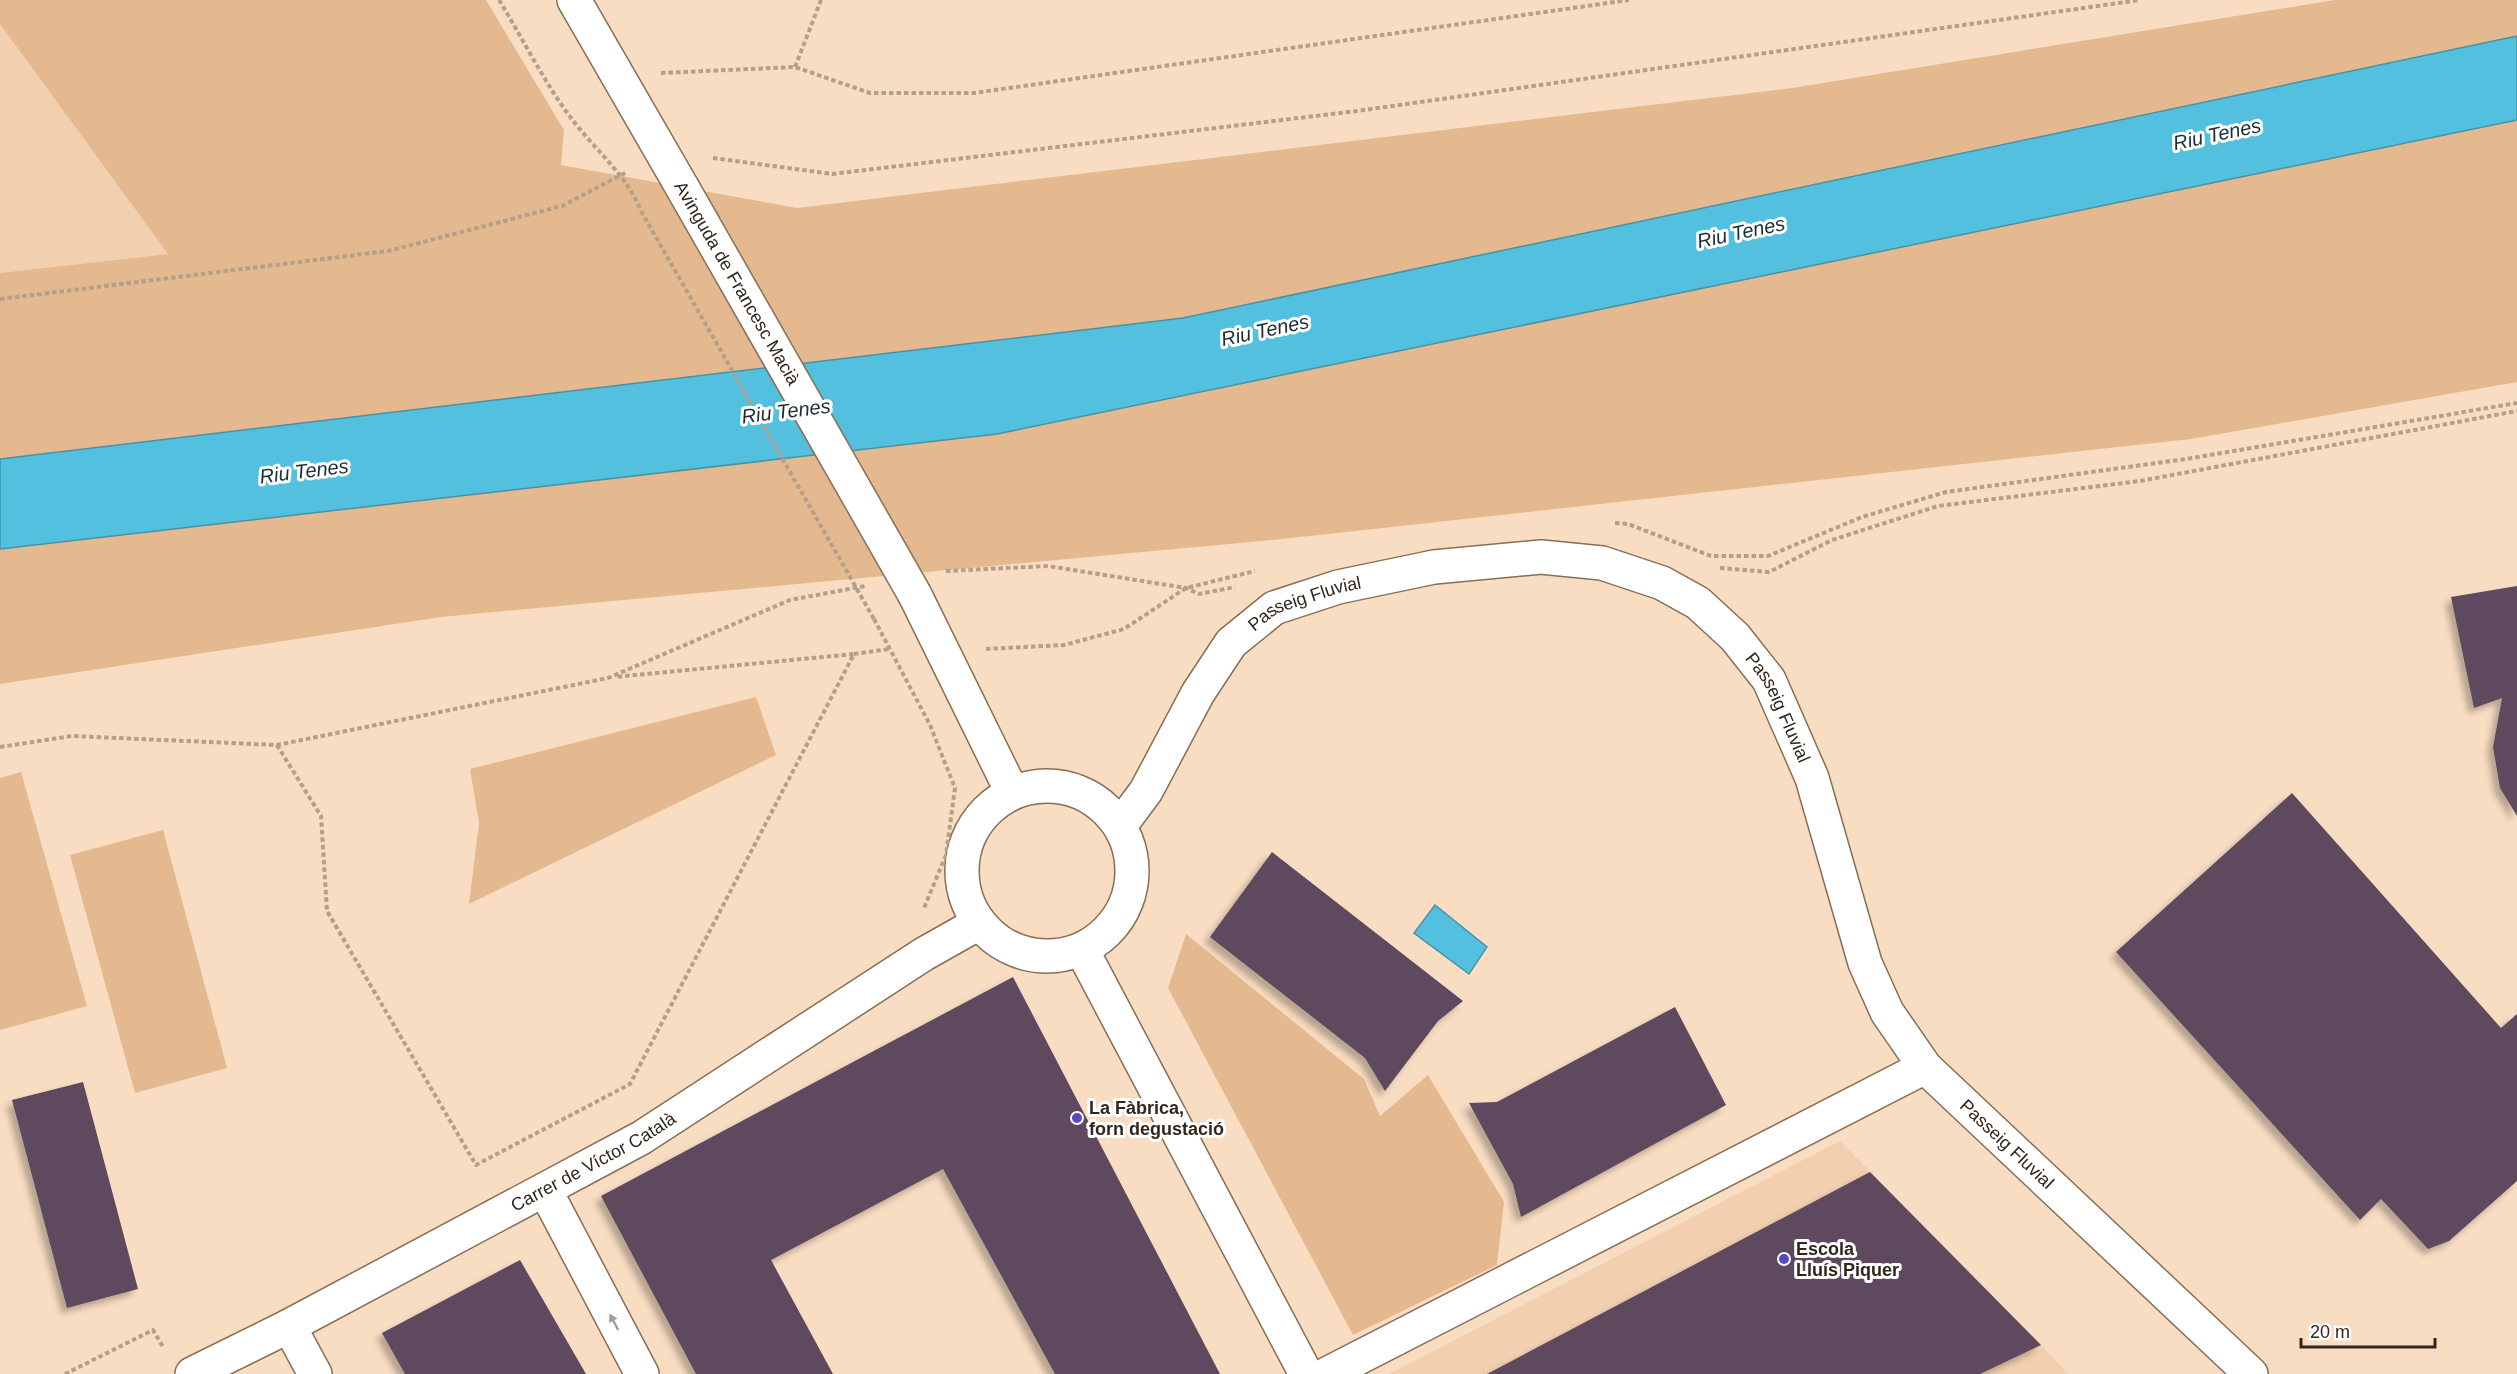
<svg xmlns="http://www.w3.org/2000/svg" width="2517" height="1374" viewBox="0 0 2517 1374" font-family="Helvetica,sans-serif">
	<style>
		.built { fill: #f1cfaf }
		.green { fill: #e4b98f }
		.water { fill: #52c0de; stroke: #4892a4; stroke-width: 1.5 }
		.building { fill: #5e485f; filter: url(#shadow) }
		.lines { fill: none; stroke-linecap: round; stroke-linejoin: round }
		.minor-casing { stroke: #876e56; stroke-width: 36 }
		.path { stroke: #b59f89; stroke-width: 4; stroke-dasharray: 4.5 3; stroke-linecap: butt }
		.minor { stroke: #fff; stroke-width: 33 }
		.minor-bridge-casing { stroke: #876e56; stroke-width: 36; stroke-linecap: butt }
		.path-bridge { stroke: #b59f89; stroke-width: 4; stroke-dasharray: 4.5 3; stroke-linecap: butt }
		.minor-bridge { stroke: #fff; stroke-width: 33 }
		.oneway { fill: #a29d99 }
		.poi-dot { fill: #5549c0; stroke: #fff; stroke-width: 2 }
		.labels { text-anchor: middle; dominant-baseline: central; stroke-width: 6; stroke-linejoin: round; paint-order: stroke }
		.street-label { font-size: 18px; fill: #31261c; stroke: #fff }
		.poi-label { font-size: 18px; font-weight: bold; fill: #31261c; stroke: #fff; text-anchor: start }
		.water-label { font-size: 20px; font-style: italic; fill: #1a2e33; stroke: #fff }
	</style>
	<defs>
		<filter id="shadow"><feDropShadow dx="-5.5" dy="5.5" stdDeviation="3" flood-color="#0004"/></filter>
	</defs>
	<rect width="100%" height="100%" fill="#f9ddc2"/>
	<g class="built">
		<polygon points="0,24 168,254 0,273"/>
		<polygon points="1840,1141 2069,1374 1389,1374"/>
	</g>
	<g class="green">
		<polygon points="0,0 486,0 564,130 561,165 797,208 1792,88 2335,0 2517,0 2517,36 1183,318 0,459 0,273 168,254 0,24"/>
		<polygon points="2517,120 2517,382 2191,439 1273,540 441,617 0,684 0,549 997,434"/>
		<polygon points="756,697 776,755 469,904 479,823 470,769"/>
		<polygon points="21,772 87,1006 0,1030 0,778"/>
		<polygon points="163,830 227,1068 135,1093 70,855"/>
		<polygon points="1186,934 1364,1079 1380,1116 1428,1075 1504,1202 1497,1265 1353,1335 1168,988"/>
	</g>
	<g class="water">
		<polygon points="2517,36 2517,120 997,434 0,549 0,459 1183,318"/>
		<polygon points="1435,905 1487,947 1469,974 1414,933"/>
	</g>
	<g class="building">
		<polygon points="2517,586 2517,816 2500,788 2493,747 2502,698 2474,708 2451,597"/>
		<polygon points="2292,793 2501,1028 2517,1014 2517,1181 2449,1241 2428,1249 2381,1199 2360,1220 2116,952"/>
		<polygon points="1272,852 1463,1001 1438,1021 1385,1091 1365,1058 1210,937"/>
		<polygon points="1013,977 1220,1374 1055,1374 943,1169 771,1260 833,1374 696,1374 601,1196"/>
		<polygon points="1675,1007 1726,1105 1521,1217 1513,1184 1469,1103 1497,1102"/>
		<polygon points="83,1082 138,1289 67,1308 12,1100"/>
		<polygon points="1870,1172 2041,1345 1980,1374 1487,1374"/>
		<polygon points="520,1260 586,1374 405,1374 382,1333"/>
	</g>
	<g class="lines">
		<g class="minor-casing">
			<g id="minor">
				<polyline points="574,0 682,187"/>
				<polyline points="915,595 1012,792"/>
				<circle cx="1047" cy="871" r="85"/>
				<path id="s1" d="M1120,826L1146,791L1198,693L1231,643L1274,608L1338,587L1434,567L1541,557L1602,563L1662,583L1698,603L1735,637L1769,680L1812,778L1865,963L1887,1012L1925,1067L2251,1374"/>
				<polyline points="1082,950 1306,1374"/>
				<polyline points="545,1190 642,1374"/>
				<polyline points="289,1326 315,1374"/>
				<path id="s2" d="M192,1374L289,1326L641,1138L924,954L979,923"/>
				<polyline points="1327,1374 1925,1067"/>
			</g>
		</g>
		<g class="path">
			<path d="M499,0C523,39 544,82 571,118C594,149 627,175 641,211"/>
			<polyline points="795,67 821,0"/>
			<polyline points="661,73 795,67 870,93 974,93 1629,0"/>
			<polyline points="713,158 832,174 1357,111 2140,0"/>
			<polyline points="0,299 388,251 562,206 627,172"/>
			<polyline points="1615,523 1628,524 1711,556 1768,556 1862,517 1946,492 2186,459 2517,403"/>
			<polyline points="1720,568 1769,572 1832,540 1938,506 2140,481 2517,411"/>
			<polyline points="946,571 1048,566 1186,588 1199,594 1235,587"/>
			<polyline points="874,619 930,725 955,788 946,855 924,908"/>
			<polyline points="986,649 1064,645 1124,629 1186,588 1255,571"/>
			<polyline points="854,654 889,649"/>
			<polyline points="277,745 321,816 327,911 476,1165 630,1084 854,654 615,677"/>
			<polyline points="0,747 72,736 277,745 608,678 790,600 865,586"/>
			<polyline points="65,1374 153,1330 163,1347"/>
		</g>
		<use href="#minor" class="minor"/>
		<g class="minor-bridge-casing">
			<polyline id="minor-bridge" points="682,187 915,595"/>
		</g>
		<polyline class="path-bridge" points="641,211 874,619"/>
		<use href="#minor-bridge" class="minor-bridge"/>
	</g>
	<defs><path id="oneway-solid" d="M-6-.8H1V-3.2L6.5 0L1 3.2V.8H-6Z" transform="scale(1.5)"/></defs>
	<use class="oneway" href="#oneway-solid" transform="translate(614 1322) rotate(-118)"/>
	<g class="poi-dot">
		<circle cx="1077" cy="1118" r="6"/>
		<circle cx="1784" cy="1259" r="6"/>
	</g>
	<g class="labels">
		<g class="street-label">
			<text transform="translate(737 283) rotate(60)">Avinguda de Francesc Macià</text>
			<text stroke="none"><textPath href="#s1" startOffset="300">Passeig Fluvial</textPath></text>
			<text stroke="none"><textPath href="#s1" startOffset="842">Passeig Fluvial</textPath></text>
			<text stroke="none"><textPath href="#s1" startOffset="1346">Passeig Fluvial</textPath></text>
			<text stroke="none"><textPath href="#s2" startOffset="454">Carrer de Víctor Català</textPath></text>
		</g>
		<g class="poi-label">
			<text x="1089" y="1108">La Fàbrica,<tspan x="1089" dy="21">forn degustació</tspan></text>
			<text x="1796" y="1249">Escola<tspan x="1796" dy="21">Lluís Piquer</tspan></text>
		</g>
		<g class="water-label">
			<text transform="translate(2217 134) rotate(-12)">Riu Tenes</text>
			<text transform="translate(1741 232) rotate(-12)">Riu Tenes</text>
			<text transform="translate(1265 330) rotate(-12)">Riu Tenes</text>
			<text transform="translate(786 411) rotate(-7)">Riu Tenes</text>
			<text transform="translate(304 471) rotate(-7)">Riu Tenes</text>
		</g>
	</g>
	<path d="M2301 1338v9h134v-9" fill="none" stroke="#31261c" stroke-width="3"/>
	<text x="2310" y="1338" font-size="18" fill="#31261c" stroke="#ffffff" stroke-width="4.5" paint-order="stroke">20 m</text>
</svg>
